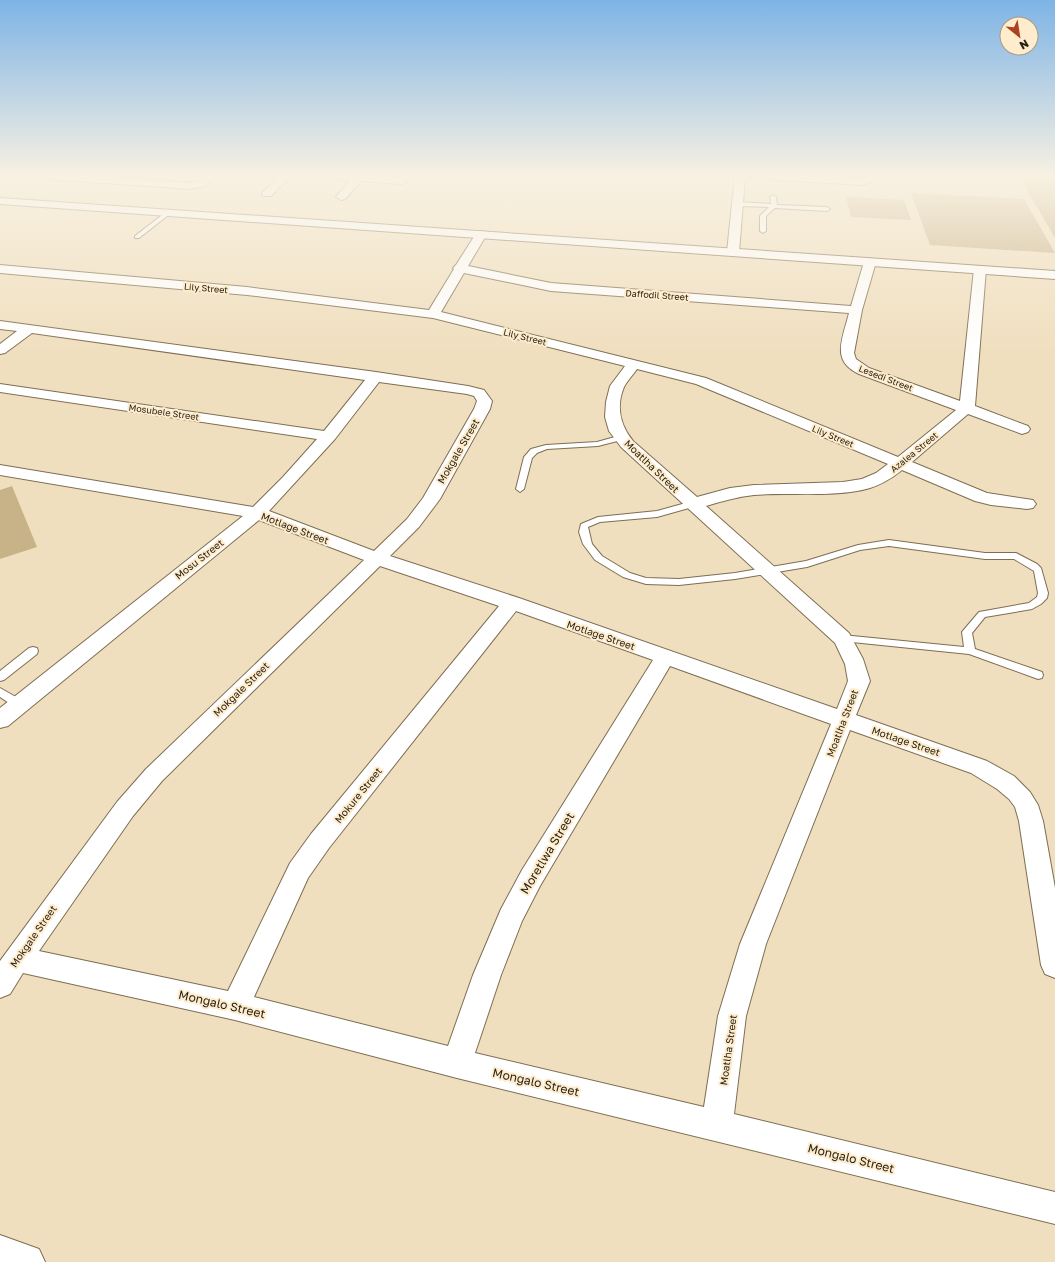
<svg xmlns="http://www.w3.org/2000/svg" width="1055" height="1262" viewBox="0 0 1055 1262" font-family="'Golos Text',sans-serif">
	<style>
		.green { fill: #c8b288 }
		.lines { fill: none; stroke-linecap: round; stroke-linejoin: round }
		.lane-casing { stroke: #7e6e52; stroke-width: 2 }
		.street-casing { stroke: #7e6e52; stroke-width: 2 }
		.secondary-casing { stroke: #7e6e52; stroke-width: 2 }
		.lane { fill: #fff; fill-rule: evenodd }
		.street { fill: #fff; fill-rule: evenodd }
		.secondary { fill: #fff; fill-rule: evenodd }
		.labels { text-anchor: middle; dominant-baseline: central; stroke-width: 4; stroke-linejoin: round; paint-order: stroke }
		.far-street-label { font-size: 9px; fill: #282216; stroke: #feeccc }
		.street-label { font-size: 10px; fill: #282216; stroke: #feeccc }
		.near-street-label { font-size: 12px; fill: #282216; stroke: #feeccc }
	</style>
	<rect width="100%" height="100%" fill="#f0dfbf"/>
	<g class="green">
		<polygon points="1031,175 1055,175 1055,238 1023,183"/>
		<polygon points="911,193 1024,199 1055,253 930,245"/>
		<polygon points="846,197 904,200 911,220 851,217"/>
		<polygon points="12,486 37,547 0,559 0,490"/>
	</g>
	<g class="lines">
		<g class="lane-casing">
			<g id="lane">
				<polygon points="773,195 776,197 777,205 827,207 830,209 827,211 775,208 766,216 766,231 763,233 760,231 760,216 769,207 737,206 734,204 737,202 771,204 770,197"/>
				<polygon points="166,212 171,213 139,238 135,238 135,236"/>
				<polygon points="622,435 625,435 625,439 598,446 547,449 537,453 532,458 524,489 520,492 516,489 524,457 531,449 546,445 597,442"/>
				<polygon points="693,501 697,504 696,506 657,517 600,522 588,527 592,544 602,556 630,573 646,578 679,579 735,573 806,561 858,545 889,540 985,553 1016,553 1037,564 1041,568 1048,593 1047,598 1041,604 1032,609 985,617 972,633 975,649 1042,672 1043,675 1042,678 1038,679 969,654 842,641 837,638 842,635 964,647 962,632 979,612 1029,603 1037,597 1038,593 1034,571 1014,559 985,559 889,546 860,550 807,567 735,579 679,585 646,584 623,577 595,560 583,544 579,532 581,524 598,517 657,511"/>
				<polygon points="33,647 37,648 38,651 37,654 4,680 0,681 0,671 29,648"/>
				<polygon points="0,688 23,701 24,704 23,707 15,707 0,697"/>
			</g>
		</g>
		<g class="street-casing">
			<g id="street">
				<polygon points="25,175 80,175 191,183 198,182 205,175 217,175 205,186 191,189 30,178"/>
				<polygon points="281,175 292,175 271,196 263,196 262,194 263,192"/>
				<polygon points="315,175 367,175 399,178 401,175 413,175 405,183 401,184 361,181 345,199 341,200 336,197 350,180 320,178"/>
				<polygon points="735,175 800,175 861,179 865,178 864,175 874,175 875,179 874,181 862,185 745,178 739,252 737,254 729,254 727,252"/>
				<path d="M481,231L485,232L487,234L468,266L551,283L851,306L864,262L866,259H874L876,262L862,310L854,353L856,359L869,368L960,401L974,269L976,266H984L986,269L975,406L1028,426L1030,429L1028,432L1022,434L968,414L912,462L987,493L1033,500L1036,504L1033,508L1027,509L991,505L975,501L902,470C892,478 882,484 870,488C837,498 789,492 754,495C737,497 722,501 706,506L849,633L863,659L870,681L856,715L987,761L1014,776L1030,792L1038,805L1043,821L1055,888V978L1045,974L1041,965L1019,821L1015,807L1009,799L997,789L971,773L850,730L766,944L746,1016L734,1114L1055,1192V1224L457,1078L235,1020L23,973L10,994L0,998V961L117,802L146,769L364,560L259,520L8,726L0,728V708L243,516L0,475V465L253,507L283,477L317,439L0,392V384L324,431L365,380L32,333L5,353L0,354V344L17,331L0,329V321L376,372L468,386L484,390L492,401L490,409L440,499L419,527L390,556L519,598L837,709L848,681L845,664L835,643L621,447L609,431L605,417L606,402L610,386L625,366L433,318L247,295L0,273V265L247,287L429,310L454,269L453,268L456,265L477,232ZM464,273L551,291L849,313C843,338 830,361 859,374L956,410L898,457L706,378L441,312ZM637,369L696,384L888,464L876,473L862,479L843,482L754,485L730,488L697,497L633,441C620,425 616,406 624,387C627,381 633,375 637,369ZM379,382L467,394L474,396L477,401L474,409L423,498L407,519L374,551L269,511L335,439ZM380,566L499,606L311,834L290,863L228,991L39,951L133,816L162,781ZM516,611L653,660L522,870L501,909L473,975L448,1046L254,997L308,878L329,848ZM670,666L831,724L740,944L718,1016L704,1107L475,1053L501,975L522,921L540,886Z"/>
			</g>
		</g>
		<g class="secondary-casing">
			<g id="secondary">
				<polygon points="0,198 1055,271 1055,279 0,204"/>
				<polygon points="0,1235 39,1249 45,1262 0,1262"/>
			</g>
		</g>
		<use href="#lane" class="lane"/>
		<use href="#street" class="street"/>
		<use href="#secondary" class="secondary"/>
	</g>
	<linearGradient id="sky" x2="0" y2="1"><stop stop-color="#7eb4e6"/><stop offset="0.5" stop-color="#f8f1e2"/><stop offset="1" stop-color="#f8f1e2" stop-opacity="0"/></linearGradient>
	<rect width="1055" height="352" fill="url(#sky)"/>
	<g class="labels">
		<g class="far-street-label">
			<text transform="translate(206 288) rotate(5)">Lily Street</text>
			<text transform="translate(657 295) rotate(4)">Daffodil Street</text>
			<text transform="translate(525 337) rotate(14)">Lily Street</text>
			<text transform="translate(886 378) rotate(21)">Lesedi Street</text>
			<text transform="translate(164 412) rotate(8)">Mosubele Street</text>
			<text transform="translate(833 436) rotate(22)">Lily Street</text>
			<text transform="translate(914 452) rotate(-39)">Azalea Street</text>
		</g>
		<g class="street-label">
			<text transform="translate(458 451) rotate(-60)">Mokgale Street</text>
			<text transform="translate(652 466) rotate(44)">Moatlha Street</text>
			<text transform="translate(295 528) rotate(21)">Motlage Street</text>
			<text transform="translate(199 559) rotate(-38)">Mosu Street</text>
			<text transform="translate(601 635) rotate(19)">Motlage Street</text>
			<text transform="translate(241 689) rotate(-44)">Mokgale Street</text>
			<text transform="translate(842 723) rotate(-69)">Moatlha Street</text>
			<text transform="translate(906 741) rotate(19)">Motlage Street</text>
			<text transform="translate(358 795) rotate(-51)">Mokure Street</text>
			<text transform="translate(33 936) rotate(-55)">Mokgale Street</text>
			<text transform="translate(728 1050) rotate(-82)">Moatlha Street</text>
		</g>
		<g class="near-street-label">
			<text transform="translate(547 853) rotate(-59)">Moretlwa Street</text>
			<text transform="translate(222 1004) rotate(13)">Mongalo Street</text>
			<text transform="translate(536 1082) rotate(13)">Mongalo Street</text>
			<text transform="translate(851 1158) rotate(14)">Mongalo Street</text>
		</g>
	</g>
	<g transform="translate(1019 36) rotate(150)"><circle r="19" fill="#feeccc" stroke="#a89b83"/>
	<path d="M0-3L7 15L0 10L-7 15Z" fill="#ab4322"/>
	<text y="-6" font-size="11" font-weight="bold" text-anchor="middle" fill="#282216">N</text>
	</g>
</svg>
